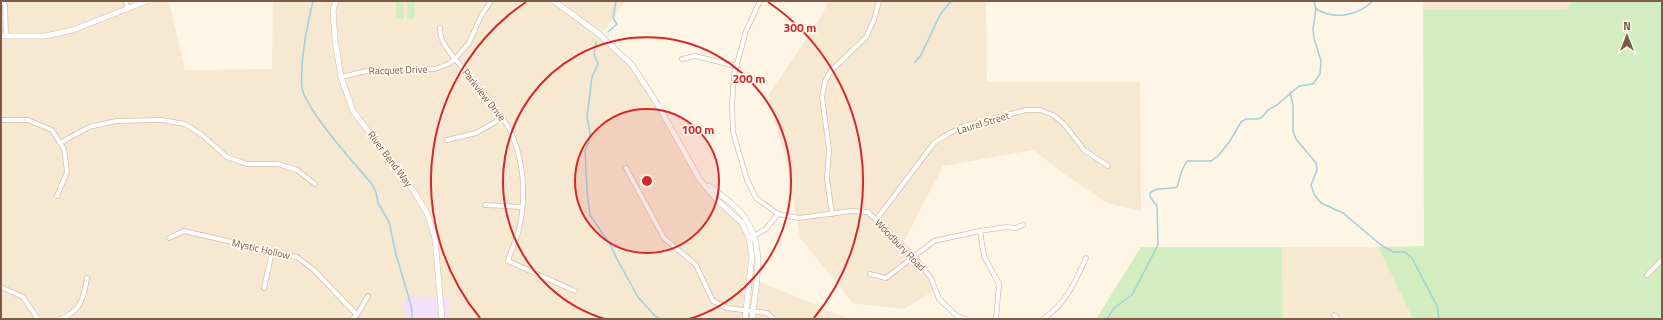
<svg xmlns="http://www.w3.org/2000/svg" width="1663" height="320" viewBox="0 0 1663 320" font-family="'Titillium Web',sans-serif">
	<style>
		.residential { fill: #f7e8d2 }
		.education { fill: #f3e1fb }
		.green { fill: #d2eec1 }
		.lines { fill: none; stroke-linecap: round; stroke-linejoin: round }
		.stream { stroke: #9cd1de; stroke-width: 1.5 }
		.minor-casing { stroke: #d5bfac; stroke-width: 5.5 }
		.tertiary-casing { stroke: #d5bfac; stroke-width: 6 }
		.minor { stroke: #fff; stroke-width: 4 }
		.tertiary { stroke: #fff; stroke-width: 5 }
		.ring { fill: none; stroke: #d62828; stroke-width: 2 }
		.labels { text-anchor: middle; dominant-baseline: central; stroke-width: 3.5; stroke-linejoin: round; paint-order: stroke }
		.street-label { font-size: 10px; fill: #7b5b47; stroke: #fff9ee }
		.centre { fill: #d62828; stroke: #fff9ee; stroke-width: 2 }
		.ring-label { font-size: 12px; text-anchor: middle; font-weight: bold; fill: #d62828; stroke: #fff9ee; stroke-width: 3.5; stroke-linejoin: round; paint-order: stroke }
	</style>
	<rect width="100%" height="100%" fill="#fff5e5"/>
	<g class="residential">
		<polygon points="1,1 169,1 185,70 272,69 273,1 625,1 601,36 638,72 708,191 746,223 759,260 756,280 849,319 448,319 450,298 403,297 405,319 1,319"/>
		<polygon points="828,1 986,1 987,82 1140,82 1141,211 1107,203 1067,176 1033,150 943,166 903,243 927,270 935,290 904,309 853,303 800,238 789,172 768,96 823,14"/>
		<polygon points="1423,1 1573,1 1568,10 1423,10"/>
		<polygon points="1282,247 1378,247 1413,319 1283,319"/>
	</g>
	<polygon class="education" points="403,297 450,297 448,319 405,319"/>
	<g class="green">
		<polygon points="1573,1 1662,1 1662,319 1413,319 1378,247 1424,246 1423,10 1567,10"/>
		<rect x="396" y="2" width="8" height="17"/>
		<polygon points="407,2 415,2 414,19 407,19"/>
		<polygon points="1141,247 1282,247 1283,319 1096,319"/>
	</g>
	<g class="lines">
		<g class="stream">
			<path d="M313,1C308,23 303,44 302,67C302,74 301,81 302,88C306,109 356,166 372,184L376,192L378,203L389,222L396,254L412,309V319"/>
			<path d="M1316,9C1335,20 1357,16 1373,1"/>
			<polyline points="608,32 617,24 613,18 616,1"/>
			<polyline points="596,42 594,55 598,64 592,77 587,117 590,133 589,142 585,150 587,190 590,215 611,246 618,261 638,297 655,316 661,319"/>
			<polyline points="915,62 921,55 940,15 951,1"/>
			<polyline points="1290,92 1293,105 1293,131 1296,139 1316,163 1317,170 1311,185 1314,194 1321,203 1343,213 1381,245 1393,252 1405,252 1412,258 1437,306 1439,319"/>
			<path d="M1107,319L1114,308L1132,295L1158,245L1157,206L1150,197V193C1157,186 1168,190 1177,187L1182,170L1187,161H1211L1218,156L1230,141L1241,122L1246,119H1258L1262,117L1268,110L1277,105L1299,86L1313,84L1320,74L1321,61L1314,38L1313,29L1316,9L1314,1"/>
		</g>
		<g class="minor-casing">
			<g id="minor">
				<polyline points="3,1 5,5 6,36"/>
				<polyline points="125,1 128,8"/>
				<polyline points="760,1 746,31 734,75 732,105 733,132 747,180 756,198 778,214"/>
				<path d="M440,28C439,43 453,56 462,67C477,85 494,104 507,125C524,155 527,196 519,229C517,240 511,250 508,261L575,291"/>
				<polyline points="682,59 695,56 736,66"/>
				<polyline points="341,77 371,70 435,69 448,64 455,59 469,43 481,16 491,1"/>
				<polyline points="1,120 28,120 52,130 64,149 67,172 57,196"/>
				<polyline points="447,140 476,133 502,118"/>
				<polyline points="60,143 89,127 116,121 162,120 185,124 202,135 227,157 247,164 278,164 297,170 315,184"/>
				<polyline points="626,168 664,238 696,265 713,301 727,308 767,313 774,319"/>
				<polyline points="485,205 522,207"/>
				<polyline points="832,214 827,179 829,149 822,97 825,82 830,72 866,37 874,20 879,1"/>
				<polyline points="876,220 934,143 948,134 964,126 1026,110 1040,110 1053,115 1064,124 1084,150 1108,166"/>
				<polyline points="980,231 984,256 999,284 996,319"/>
				<polyline points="752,237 766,229 778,214 799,218 851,211 868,212 914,257 931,278 939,299 957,316 966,319"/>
				<polyline points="169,238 184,231 297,257 314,270 357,315"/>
				<polyline points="870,274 886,278 934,241 980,231 1006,227 1016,228 1023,225"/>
				<polyline points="1647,275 1662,260"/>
				<polyline points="1,287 23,297 38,319"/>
				<polyline points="264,288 272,252"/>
				<polyline points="1334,315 1338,319"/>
				<path d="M60,319C81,312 84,297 87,278"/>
				<polyline points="352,319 357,315 368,296"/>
				<path d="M1043,319C1066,304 1075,282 1086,258"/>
			</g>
		</g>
		<g class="tertiary-casing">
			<g id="tertiary">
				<polyline points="336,1 333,10 335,40 341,77 353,111 413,190 427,213 435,238 442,319"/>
				<polyline points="554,1 599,34 632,65 658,105 700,180 717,200 742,223 749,238 752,256 745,319"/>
				<polyline points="1,36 45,36 73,30 147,1"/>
				<path d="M709,186C720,195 734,203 742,214C767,246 756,282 752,319"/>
			</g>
		</g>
		<use href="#minor" class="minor"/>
		<use href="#tertiary" class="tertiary"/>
	</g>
	<circle cx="647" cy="181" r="72" fill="#d62828" fill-opacity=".12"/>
	<g class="ring">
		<circle cx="647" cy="181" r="72"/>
		<path d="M605 319A144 144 0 1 1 689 319"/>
		<path d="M480 318A216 216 0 0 1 526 2M768 2A216 216 0 0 1 814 318"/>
	</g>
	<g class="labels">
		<g class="street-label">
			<text transform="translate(398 70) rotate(-2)">Racquet Drive</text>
			<text transform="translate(484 95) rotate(52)">Parkview Drive</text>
			<text transform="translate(983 123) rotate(-17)">Laurel Street</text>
			<text transform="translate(390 159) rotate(53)">River Bend Way</text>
			<text transform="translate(900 245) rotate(46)">Woodbury Road</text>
			<text transform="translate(261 249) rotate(13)">Mystic Hollow</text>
		</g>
	</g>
	<circle cx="647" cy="181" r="6" class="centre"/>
	<g class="ring-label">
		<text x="800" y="32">300 m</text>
		<text x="749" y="83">200 m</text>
		<text x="698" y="134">100 m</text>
	</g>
	<rect width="1663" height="320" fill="none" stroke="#7b5b47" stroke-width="4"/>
	<g transform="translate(1627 36)" stroke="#fff9ee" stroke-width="3" paint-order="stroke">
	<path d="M0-3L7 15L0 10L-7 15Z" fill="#7b5b47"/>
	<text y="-6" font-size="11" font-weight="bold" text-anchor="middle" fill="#7b5b47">N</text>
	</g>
</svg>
